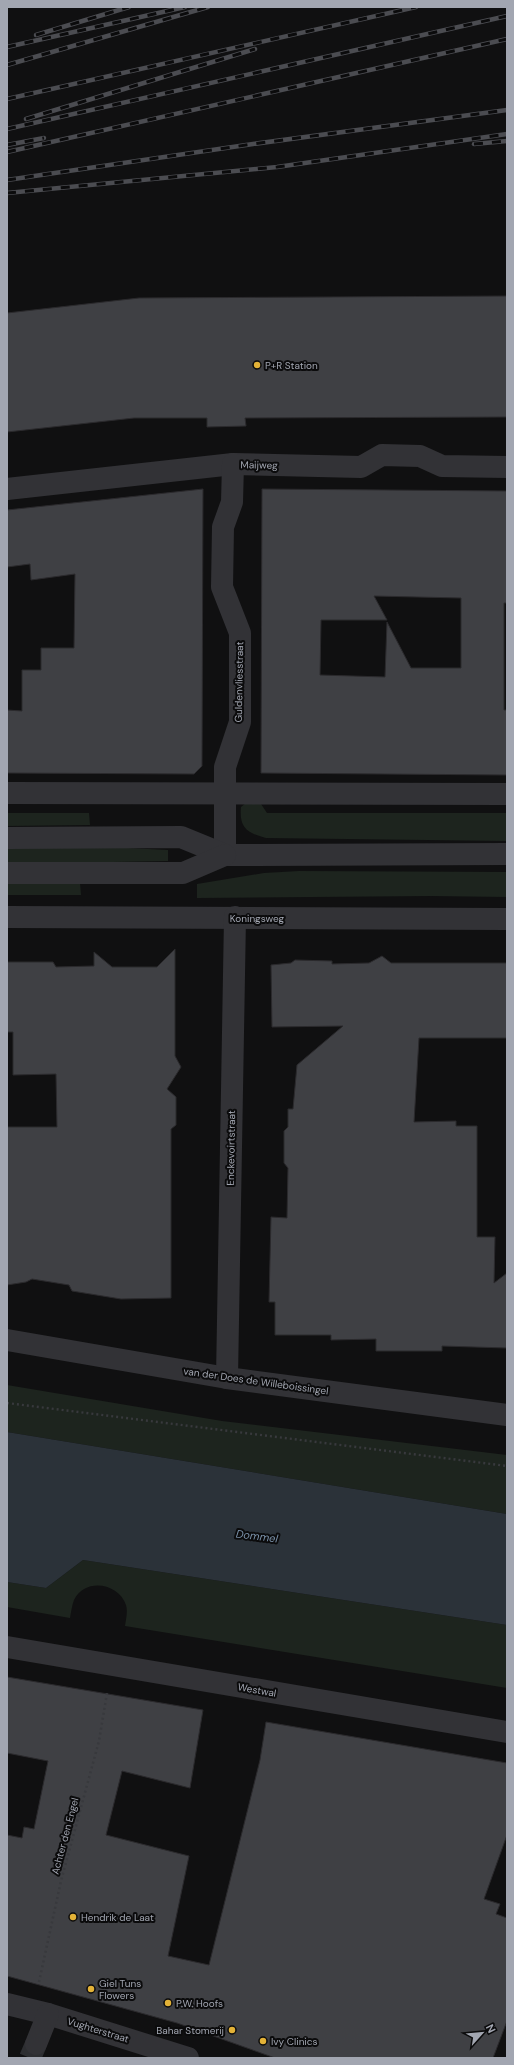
<svg xmlns="http://www.w3.org/2000/svg" width="514" height="2065" viewBox="0 0 514 2065" font-family="'DM Sans',sans-serif">
	<style>
		.green { fill: #1d241e }
		.water { fill: #2b3239 }
		.building { fill: #3f4044; stroke: #2b2a2d; fill-rule: evenodd }
		.lines { fill: none; stroke-linecap: round; stroke-linejoin: round }
		.minor-tunnel { stroke: #2d2e31; stroke-width: 22; stroke-dasharray: 22 11; stroke-linecap: butt }
		.path { stroke: #38393d; stroke-width: 2.5; stroke-dasharray: 2 3; stroke-linecap: butt }
		.minor { stroke: #323236; stroke-width: 22 }
		.tertiary { stroke: #323236; stroke-width: 22 }
		.rail-casing { stroke: #4b4c51; stroke-width: 4.5 }
		.rail { stroke: #0b0b0c; stroke-width: 3; stroke-dasharray: 9; stroke-linecap: butt }
		.poi-dot { fill: #e3b237; stroke: #0b0b0c; stroke-width: 1.5 }
		.labels { text-anchor: middle; dominant-baseline: central; stroke-width: 4; stroke-linejoin: round; paint-order: stroke }
		.poi-label { font-size: 10px; fill: #a2a6b1; stroke: #0b0b0c; text-anchor: start }
		.street-label { font-size: 10px; fill: #a2a6b1; stroke: #0b0b0c }
		.water-label { font-size: 11px; font-style: italic; fill: #7b92aa; stroke: #0b0b0c }
	</style>
	<rect width="100%" height="100%" fill="#101011"/>
	<g class="green">
		<path d="M246,803L261,804L267,813H507V841L266,838C247,833 239,828 241,807Z"/>
		<polygon points="7,813 89,813 90,825 7,826"/>
		<polygon points="7,845 68,845 168,850 168,861 7,864"/>
		<polygon points="299,871 507,872 507,897 431,896 197,898 197,884 264,873"/>
		<polygon points="7,883 80,883 81,895 7,895"/>
		<polygon points="7,1385 222,1421 507,1455 507,1514 7,1432"/>
		<path d="M83,1560L507,1625V1688L125,1626C126,1619 128,1611 126,1605C119,1583 85,1577 74,1600C72,1605 71,1612 70,1618L7,1607V1582L46,1588Z"/>
	</g>
	<polygon class="water" points="7,1432 507,1514 507,1625 83,1560 46,1588 7,1582"/>
	<g class="building">
		<polygon points="507,296 507,417 245,418 246,426 207,427 207,418 134,418 7,432 7,313 139,298"/>
		<polygon points="203,489 202,766 194,774 7,773 7,710 22,711 22,670 41,670 41,648 74,648 75,574 31,580 30,564 7,567 7,510"/>
		<path d="M262,489L507,491V603H504V710H507V775L261,773ZM374,596L461,598V668H411L387,622L385,677L320,675L321,620H387Z"/>
		<polygon points="175,949 175,1056 181,1067 167,1089 176,1097 176,1125 171,1129 171,1298 121,1299 72,1291 69,1285 32,1279 26,1282 7,1285 7,1127 57,1127 56,1074 13,1075 13,1032 7,1032 7,962 53,962 56,967 94,966 94,952 112,967 157,967"/>
		<polygon points="382,956 391,963 507,963 507,1038 419,1038 414,1122 456,1121 456,1126 477,1126 477,1237 495,1237 494,1283 507,1273 507,1348 442,1346 442,1351 376,1351 376,1339 331,1340 331,1335 275,1335 275,1302 269,1302 271,1217 287,1218 288,1168 284,1163 284,1131 288,1127 288,1109 293,1109 297,1065 343,1026 272,1027 271,965 291,963 295,960 332,961 332,964 369,963"/>
		<polygon points="7,1677 203,1710 190,1788 122,1771 106,1835 189,1856 168,1956 209,1965 260,1760 266,1722 507,1763 507,1835 484,1899 500,1904 496,1914 507,1918 507,2021 493,2058 275,2058 177,2023 7,1976 7,1835 22,1838 24,1827 34,1829 48,1761 7,1753"/>
	</g>
	<g class="lines">
		<polyline class="minor-tunnel" points="30,2058 36,2044"/>
		<g class="path">
			<polyline points="7,1403 507,1466"/>
			<polyline points="39,1982 61,1881 99,1741 107,1693"/>
		</g>
		<g class="minor">
			<polyline points="7,489 233,464 361,467 382,455 420,456 442,466 507,467"/>
			<polyline points="7,793 507,794"/>
			<polyline points="225,855 225,767 240,722 240,633 222,587 223,527 232,502 233,464"/>
			<polyline points="7,917 507,919"/>
			<polyline points="7,1340 227,1378 507,1415"/>
			<polyline points="227,1378 235,917"/>
			<polyline points="7,1647 507,1732"/>
			<polyline points="7,2004 48,2014 188,2058"/>
			<polyline points="36,2044 48,2014"/>
		</g>
		<g class="tertiary">
			<polyline points="7,838 181,837 225,855 507,854"/>
			<polyline points="7,873 183,873 225,855"/>
		</g>
		<g class="rail-casing">
			<g id="rail">
				<polyline points="36,35 129,7"/>
				<polyline points="7,47 185,7"/>
				<polyline points="7,65 208,7"/>
				<polyline points="7,99 416,7"/>
				<polyline points="26,119 255,49"/>
				<polyline points="7,129 507,16"/>
				<polyline points="474,144 507,141"/>
				<polyline points="7,145 44,138"/>
				<polyline points="7,152 507,39"/>
				<polyline points="7,180 253,144 507,110"/>
				<polyline points="7,193 277,167 507,134"/>
			</g>
		</g>
		<use href="#rail" class="rail"/>
	</g>
	<g class="poi-dot">
		<circle cx="257" cy="365" r="4"/>
		<circle cx="73" cy="1917" r="4"/>
		<circle cx="91" cy="1989" r="4"/>
		<circle cx="168" cy="2003" r="4"/>
		<circle cx="232" cy="2030" r="4"/>
		<circle cx="263" cy="2041" r="4"/>
	</g>
	<g class="labels">
		<g class="poi-label">
			<text x="265" y="365">P+R Station</text>
			<text x="81" y="1917">Hendrik de Laat</text>
			<text x="99" y="1983">Giel Tuns<tspan x="99" dy="12">Flowers</tspan></text>
			<text x="176" y="2003">P.W. Hoofs</text>
			<text x="224" y="2030" text-anchor="end">Bahar Stomerij</text>
			<text x="271" y="2041">Ivy Clinics</text>
		</g>
		<g class="street-label">
			<text transform="translate(259 465) rotate(1)">Maijweg</text>
			<text transform="translate(239 682) rotate(-89)">Guldenvliesstraat</text>
			<text x="257" y="918">Koningsweg</text>
			<text transform="translate(231 1148) rotate(-89)">Enckevoirtstraat</text>
			<text transform="translate(256 1381) rotate(8)">van der Does de Willeboissingel</text>
			<text transform="translate(257 1690) rotate(10)">Westwal</text>
			<text transform="translate(65 1836) rotate(-75)">Achter den Engel</text>
			<text transform="translate(98 2030) rotate(17)">Vughterstraat</text>
		</g>
		<g class="water-label">
			<text transform="translate(257 1536) rotate(7)">Dommel</text>
		</g>
	</g>
	<rect width="514" height="2065" fill="none" stroke="#a2a6b1" stroke-width="16"/>
	<g transform="translate(482 2033) rotate(63)" stroke="#0b0b0c" stroke-width="3" paint-order="stroke">
	<path d="M0-3L7 15L0 10L-7 15Z" fill="#a2a6b1"/>
	<text y="-6" font-size="11" font-weight="bold" text-anchor="middle" fill="#a2a6b1">N</text>
	</g>
</svg>
